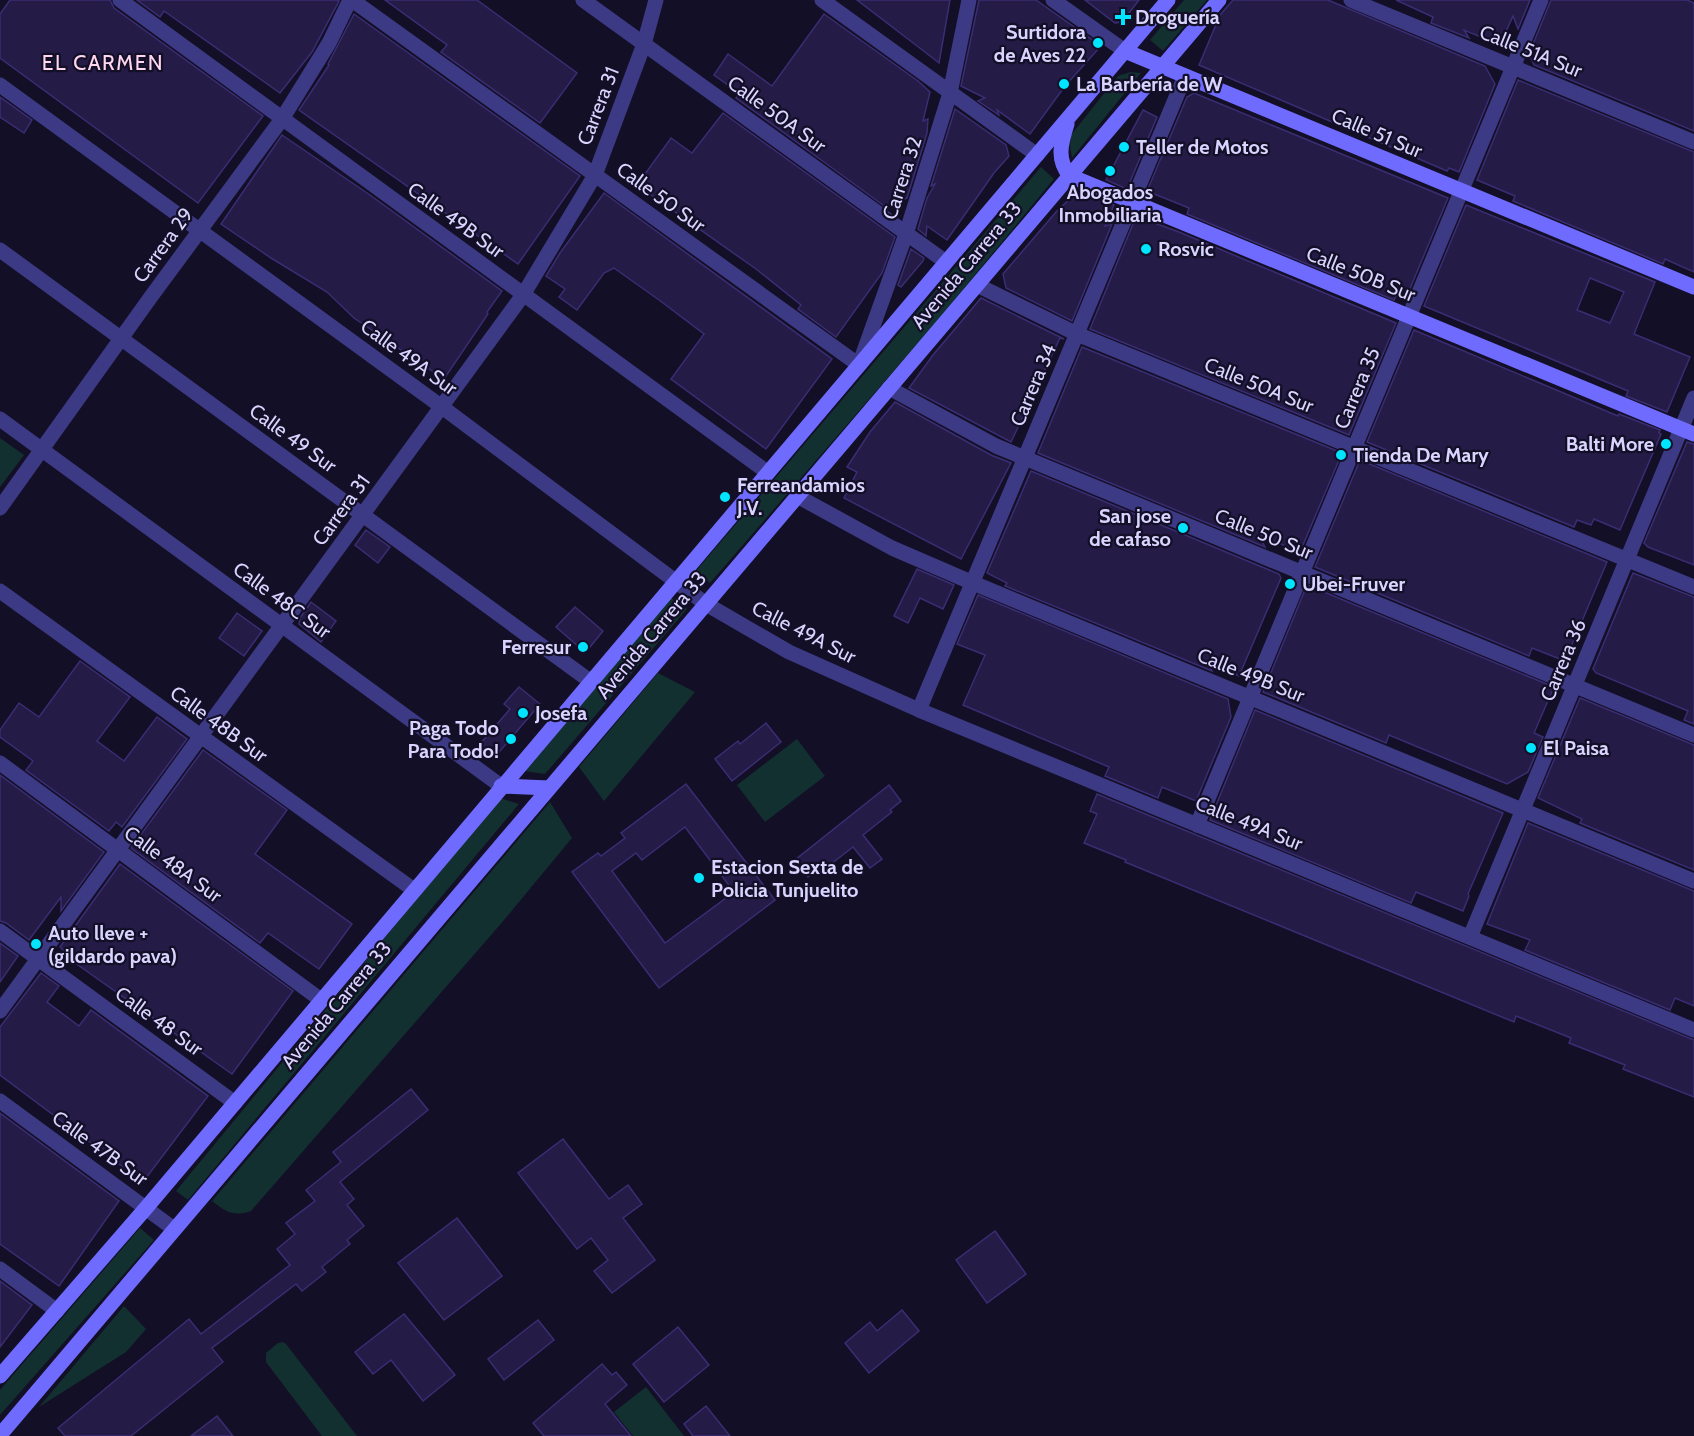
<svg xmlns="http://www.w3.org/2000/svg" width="1694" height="1436" viewBox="0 0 1694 1436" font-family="Cabin,sans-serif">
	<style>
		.green { fill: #12302f }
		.building { fill: #241b47; stroke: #3b2d73; stroke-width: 1.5; fill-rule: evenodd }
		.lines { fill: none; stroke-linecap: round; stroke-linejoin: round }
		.minor { stroke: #3d3a85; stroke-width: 15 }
		.tertiary { stroke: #3d3a85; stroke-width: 15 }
		.secondary { stroke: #6f6bff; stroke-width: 15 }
		.poi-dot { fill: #00e5ff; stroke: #130f26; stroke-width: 2 }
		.labels { text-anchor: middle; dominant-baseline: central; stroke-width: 4.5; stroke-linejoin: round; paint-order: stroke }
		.poi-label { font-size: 20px; font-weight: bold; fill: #d9d4ff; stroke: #130f26; text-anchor: start }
		.street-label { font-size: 20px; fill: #d9d4ff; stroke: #130f26 }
		.neighbourhood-label { font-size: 21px; letter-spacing: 1.5px; fill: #ffd6f0; stroke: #130f26 }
	</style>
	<rect width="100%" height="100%" fill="#130f26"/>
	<g class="green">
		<polygon points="1184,0 1207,0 1163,51 1150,40"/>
		<polygon points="1130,72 1141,73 1072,158 1070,147 1071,135 1118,76"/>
		<polygon points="1041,167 1054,179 936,322 710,583 695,572"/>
		<polygon points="0,438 24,455 0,487"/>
		<polygon points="670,597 687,609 545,774 524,771"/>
		<polygon points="658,673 695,692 604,801 579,767"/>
		<polygon points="797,739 825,776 765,822 737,785"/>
		<polygon points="500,798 519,804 188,1200 176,1191"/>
		<path d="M550,802L572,838L499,926L251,1211C234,1217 226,1212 212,1201Z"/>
		<polygon points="140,1228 154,1240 0,1415 0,1390"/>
		<polygon points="124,1306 146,1329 126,1352 39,1407"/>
		<polygon points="283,1342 286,1344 357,1436 322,1436 266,1362 266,1353 278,1343"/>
		<polygon points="646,1387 684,1436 633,1436 614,1412"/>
	</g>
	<g class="building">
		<polygon points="10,0 110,0 114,8 263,116 198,203 0,58 0,14"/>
		<polygon points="137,0 337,0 339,1 312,52 280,93 164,11 160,17"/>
		<polygon points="385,0 477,0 577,73 540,123 441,52 447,45"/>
		<polygon points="857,0 950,0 939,63 921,49"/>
		<polygon points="979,0 1036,0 1101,46 1065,86 1030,134 997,110 999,115 978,101 985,98 961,86"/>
		<polygon points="1085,0 1139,0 1122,22 1115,23"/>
		<polygon points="1233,0 1328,0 1485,66 1495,84 1459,172 1449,168 1447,171 1199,65 1220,15"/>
		<polygon points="1396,0 1530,0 1518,29 1513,16 1500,45 1464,30 1469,38 1431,23 1433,17"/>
		<polygon points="1551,0 1687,0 1694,3 1694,131 1534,65 1529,54"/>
		<polygon points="354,14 580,176 518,264 299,110 329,65 328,64"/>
		<polygon points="824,14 918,81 930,92 923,121 928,119 927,133 907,198 887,208 736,98 739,93 714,75 728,54 772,86"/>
		<polygon points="1518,80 1694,152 1694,272 1665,259 1663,264 1513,201 1515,196 1477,180"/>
		<polygon points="1194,93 1448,198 1406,298 1397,294 1394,300 1187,214 1189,208 1147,191 1187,97"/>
		<polygon points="0,97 32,120 24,133 0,117"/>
		<polygon points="955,109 1006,145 1009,156 994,173 947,240 927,226 926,236 918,229 927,198 935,184 931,186"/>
		<polygon points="1143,110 1157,117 1127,189 1106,180"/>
		<polygon points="723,113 895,237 882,273 836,337 798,309 801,305 756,269 637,185 671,138 692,153"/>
		<polygon points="282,135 370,195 502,291 487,312 488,314 444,379 354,318 327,292 271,258 221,224"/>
		<polygon points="1079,190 1114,205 1105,226 1112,224 1072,321 1006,288 1003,274 1056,212"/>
		<polygon points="604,193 832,359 766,449 671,379 704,334 659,300 614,268 604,273 577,310 559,297 565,289 546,276 560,253"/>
		<path d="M1466,205L1655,282L1634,334L1690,357L1667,412L1626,396L1628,391L1424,306ZM1590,278L1624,292L1610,323L1577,310Z"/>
		<polygon points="1141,218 1179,232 1396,323 1349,435 1090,329 1135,219"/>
		<polygon points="911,249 924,258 923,261 901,287 898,285"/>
		<polygon points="981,298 1064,339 1060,338 1011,442 909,388 933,355"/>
		<polygon points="1414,330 1618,416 1619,414 1660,430 1659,433 1661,434 1620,530 1594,519 1591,525 1577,520 1574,527 1367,442"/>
		<polygon points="1082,347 1342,453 1300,552 1259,535 1265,547 1038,453"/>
		<polygon points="895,402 991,455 1011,463 961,559 844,498 857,472 847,467 870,432"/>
		<polygon points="1687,442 1694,444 1694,565 1648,547 1644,543"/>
		<polygon points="1360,460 1607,562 1565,661 1532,648 1529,656 1315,567"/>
		<polygon points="1031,471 1279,574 1281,578 1239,676 1207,662 1212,671 1005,586 1007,583 987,573"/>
		<polygon points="366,530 390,547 378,563 355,545"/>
		<polygon points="917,569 954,585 943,609 920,598 908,623 894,616"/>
		<polygon points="1633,573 1694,597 1694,724 1684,720 1688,711 1596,673 1593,669"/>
		<polygon points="1307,585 1554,687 1534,733 1543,737 1528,772 1507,784 1389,735 1386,743 1263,692"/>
		<polygon points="978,595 1228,699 1231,717 1196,801 1162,787 1158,798 1105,776 1109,767 963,705 985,655 957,644"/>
		<polygon points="311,602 336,621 321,642 299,624 300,618"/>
		<polygon points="575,607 603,631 590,647 579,647 556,627"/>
		<polygon points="237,613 262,631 244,656 219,638"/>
		<polygon points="80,661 130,697 97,741 124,761 157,717 187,739 122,827 116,822 109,831 26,770 33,761 0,737 0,730 19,703 39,717"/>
		<polygon points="519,687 540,704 495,757 480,744 510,709 504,704"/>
		<polygon points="1580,698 1694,745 1694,870 1580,823 1582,819 1538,798"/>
		<polygon points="1255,710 1503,813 1468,894 1469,896 1463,911 1416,892 1411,903 1210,820"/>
		<polygon points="766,723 781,742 732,781 715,759 738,741 740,744"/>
		<polygon points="203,750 287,810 255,854 352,924 319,969 268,933 260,943 131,848"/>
		<polygon points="0,775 104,852 61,911 61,897 29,940 6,923 0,921"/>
		<path d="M686,784L775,900L659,988L572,872L598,853L601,856L625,838L621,833ZM685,827L734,892L665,943L612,871L636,853L642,860Z"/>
		<polygon points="889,785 901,801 890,810 892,812 863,835 882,859 870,868 853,847 822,871 819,868 808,877 795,860"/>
		<polygon points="1097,794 1694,1040 1694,1097 1623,1069 1625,1065 1569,1043 1571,1038 1516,1016 1514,1022 1125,862 1126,860 1084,843 1097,814 1090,811"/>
		<polygon points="1528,823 1694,891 1694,1006 1675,998 1670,1010 1525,950 1530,940 1487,924"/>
		<polygon points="120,864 293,991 232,1074 78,965 60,947"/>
		<polygon points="0,943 18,956 0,982"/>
		<polygon points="41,973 59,986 47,1002 79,1026 91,1010 208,1096 143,1182 0,1075 0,1027"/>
		<polygon points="411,1089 428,1110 340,1182 354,1199 347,1205 364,1226 347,1240 350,1244 322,1267 326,1272 302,1291 296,1284 212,1348 223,1362 131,1436 65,1436 58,1428 189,1319 201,1334 290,1265 277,1249 295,1234 286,1223 315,1201 306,1190 341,1162 333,1152"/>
		<polygon points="0,1113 119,1201 59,1286 0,1244"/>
		<polygon points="563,1139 609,1199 628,1185 642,1204 623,1218 655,1260 612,1293 594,1271 608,1260 591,1238 577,1249 518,1173"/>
		<polygon points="457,1218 502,1276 444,1320 398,1263"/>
		<polygon points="995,1231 1026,1274 987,1303 956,1260"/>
		<polygon points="0,1281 32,1305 0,1347"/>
		<polygon points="902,1310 919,1331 869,1373 845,1343 870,1322 877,1331"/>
		<polygon points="404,1314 455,1375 423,1401 391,1360 373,1374 355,1352"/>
		<polygon points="538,1320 554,1340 504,1380 488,1359"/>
		<polygon points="678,1327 709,1365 664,1402 633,1364"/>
		<polygon points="602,1364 612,1375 616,1372 627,1385 605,1404 631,1436 544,1436 533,1423"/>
		<polygon points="706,1406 730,1436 693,1436 684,1424"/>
		<polygon points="217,1416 233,1436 191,1436"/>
	</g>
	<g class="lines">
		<g class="minor">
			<polyline points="120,0 767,472"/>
			<polyline points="352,0 859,365 906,234 950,93 969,0"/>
			<polyline points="583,0 946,262"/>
			<polyline points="822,0 1037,155"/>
			<polyline points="1351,0 1694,142"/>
			<polyline points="0,85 442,407 706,604 789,652 919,710 1694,1030"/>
			<polyline points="0,250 590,681"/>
			<polyline points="977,285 1077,334 1694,587"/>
			<polyline points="889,388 996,446 1694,735"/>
			<polyline points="797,496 892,548 973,583 1694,881"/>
			<polyline points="0,508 150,298 282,119 329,43 350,0"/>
			<polyline points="0,591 414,890"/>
			<polyline points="919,710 1185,76"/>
			<polyline points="0,763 321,1000"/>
			<polyline points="1197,825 1541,0"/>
			<polyline points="1470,937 1694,398"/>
			<polyline points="0,1011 523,295 595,175 644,44 656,0"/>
			<polyline points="0,1101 174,1229"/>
			<polyline points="0,1269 57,1311"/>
		</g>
		<g class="tertiary">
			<polyline points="1053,0 1125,51"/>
			<polyline points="0,419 501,786"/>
			<polyline points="0,931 235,1103"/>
		</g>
		<g class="secondary">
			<polyline points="1125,51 1694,287"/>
			<path d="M1067,124C1061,143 1056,160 1070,176L1694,434"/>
			<polyline points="501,786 549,788"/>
			<polyline points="0,1376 146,1208 1168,0"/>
			<polyline points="0,1435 1219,0"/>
		</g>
	</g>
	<g class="poi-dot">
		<path d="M1120 8h6v6h6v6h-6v6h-6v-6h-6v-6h6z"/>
		<circle cx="1098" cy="43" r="6"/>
		<circle cx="1064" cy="84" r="6"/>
		<circle cx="1124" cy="147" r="6"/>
		<circle cx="1110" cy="171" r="6"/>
		<circle cx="1146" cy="249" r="6"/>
		<circle cx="1666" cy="444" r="6"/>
		<circle cx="1341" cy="455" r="6"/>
		<circle cx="725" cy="497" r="6"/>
		<circle cx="1183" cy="528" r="6"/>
		<circle cx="1290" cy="584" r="6"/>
		<circle cx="583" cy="647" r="6"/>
		<circle cx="523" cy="713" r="6"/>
		<circle cx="511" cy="739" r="6"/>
		<circle cx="1531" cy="748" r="6"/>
		<circle cx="699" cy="878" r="6"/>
		<circle cx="36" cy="944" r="6"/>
	</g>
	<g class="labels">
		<g class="poi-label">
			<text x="1135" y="17">Droguería</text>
			<text x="1086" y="32" text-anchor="end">Surtidora<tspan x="1086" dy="23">de Aves 22</tspan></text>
			<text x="1076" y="84">La Barbería de W</text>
			<text x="1136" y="147">Teller de Motos</text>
			<text x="1110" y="192" text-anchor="middle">Abogados<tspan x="1110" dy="23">Inmobiliaria</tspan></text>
			<text x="1158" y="249">Rosvic</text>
			<text x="1654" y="444" text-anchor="end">Balti More</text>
			<text x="1353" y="455">Tienda De Mary</text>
			<text x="737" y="485">Ferreandamios<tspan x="737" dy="23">J.V.</tspan></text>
			<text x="1171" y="516" text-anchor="end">San jose<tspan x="1171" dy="23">de cafaso</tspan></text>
			<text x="1302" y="584">Ubei-Fruver</text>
			<text x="571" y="647" text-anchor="end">Ferresur</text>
			<text x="535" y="713">Josefa</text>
			<text x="499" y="728" text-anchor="end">Paga Todo<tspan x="499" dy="23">Para Todo!</tspan></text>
			<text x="1543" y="748">El Paisa</text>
			<text x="711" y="867">Estacion Sexta de<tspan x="711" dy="23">Policia Tunjuelito</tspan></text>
			<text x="48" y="933">Auto lleve +<tspan x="48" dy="23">(gildardo pava)</tspan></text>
		</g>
		<g class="street-label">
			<text transform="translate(1531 51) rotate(22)">Calle 51A Sur</text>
			<text transform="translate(598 106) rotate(-69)">Carrera 31</text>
			<text transform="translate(777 114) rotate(36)">Calle 50A Sur</text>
			<text transform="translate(1377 133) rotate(23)">Calle 51 Sur</text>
			<text transform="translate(902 178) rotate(-72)">Carrera 32</text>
			<text transform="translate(661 197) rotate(36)">Calle 50 Sur</text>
			<text transform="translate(456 220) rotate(36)">Calle 49B Sur</text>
			<text transform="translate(163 245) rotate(-54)">Carrera 29</text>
			<text transform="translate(966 265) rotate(-50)">Avenida Carrera 33</text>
			<text transform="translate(1361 274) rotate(22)">Calle 50B Sur</text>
			<text transform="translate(409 357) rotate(36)">Calle 49A Sur</text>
			<text transform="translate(1033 385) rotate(-67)">Carrera 34</text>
			<text transform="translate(1259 385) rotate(22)">Calle 50A Sur</text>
			<text transform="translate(1357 388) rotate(-67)">Carrera 35</text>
			<text transform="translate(293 438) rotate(36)">Calle 49 Sur</text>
			<text transform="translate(341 510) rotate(-54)">Carrera 31</text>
			<text transform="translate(1264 534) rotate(22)">Calle 50 Sur</text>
			<text transform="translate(282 600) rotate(36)">Calle 48C Sur</text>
			<text transform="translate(804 632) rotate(27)">Calle 49A Sur</text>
			<text transform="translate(651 635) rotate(-50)">Avenida Carrera 33</text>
			<text transform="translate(1563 660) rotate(-67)">Carrera 36</text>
			<text transform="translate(1251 675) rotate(22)">Calle 49B Sur</text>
			<text transform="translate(219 724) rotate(36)">Calle 48B Sur</text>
			<text transform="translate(1249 823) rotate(22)">Calle 49A Sur</text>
			<text transform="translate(173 864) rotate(36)">Calle 48A Sur</text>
			<text transform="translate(336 1005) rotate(-50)">Avenida Carrera 33</text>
			<text transform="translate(159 1021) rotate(36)">Calle 48 Sur</text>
			<text transform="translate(100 1148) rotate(36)">Calle 47B Sur</text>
		</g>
		<g class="neighbourhood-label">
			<text x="103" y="62">EL CARMEN</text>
		</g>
	</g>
</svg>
